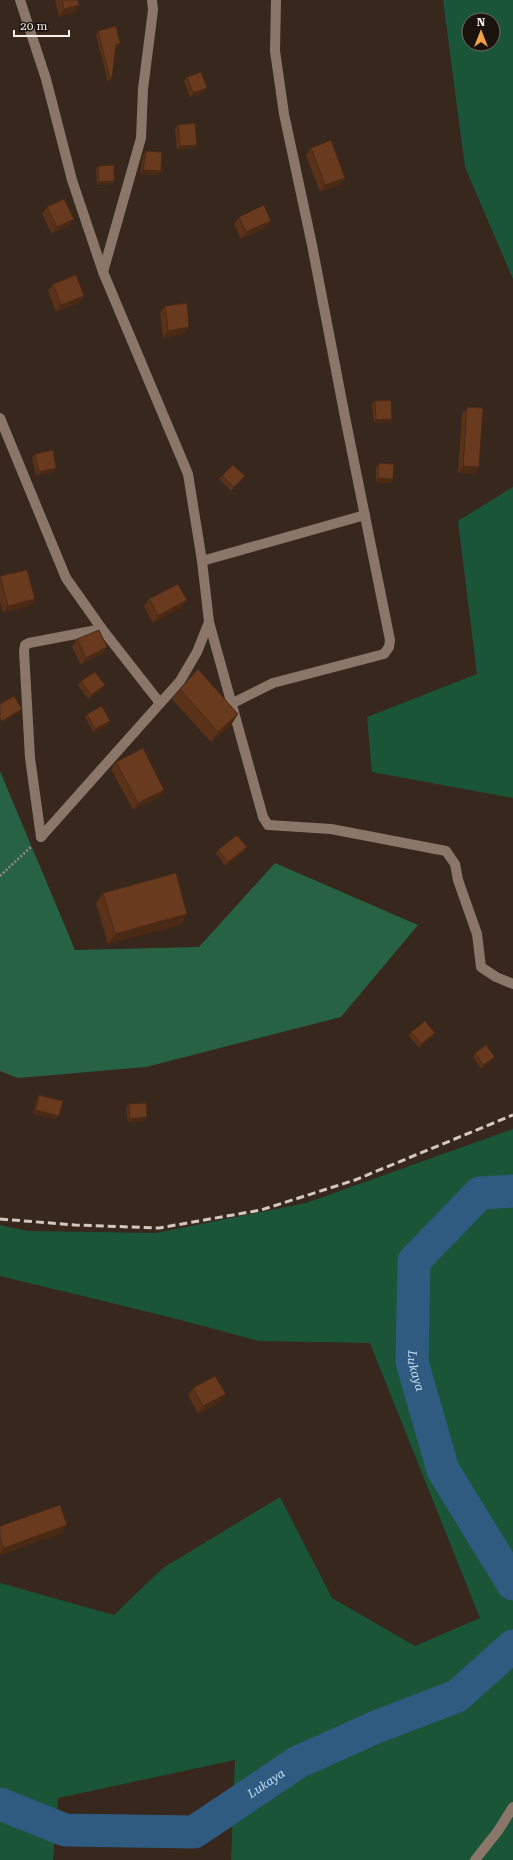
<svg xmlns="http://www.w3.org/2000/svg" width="513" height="1860" viewBox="0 0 513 1860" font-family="'Roboto Serif',serif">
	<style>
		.green { fill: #1a5538; fill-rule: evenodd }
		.forest { fill: #286244 }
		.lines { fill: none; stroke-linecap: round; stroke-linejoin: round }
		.river { stroke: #2f5b80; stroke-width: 33 }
		.path { stroke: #978980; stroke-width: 2.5; stroke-dasharray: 2 2; stroke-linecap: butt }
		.street { stroke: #8b776a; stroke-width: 10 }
		.rail { stroke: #d3c7c0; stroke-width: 3; stroke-dasharray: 8 4; stroke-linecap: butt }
		.wall { fill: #5a321a }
		.shaded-wall { fill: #4a2915 }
		.building { fill: #693a1e; stroke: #4a2915 }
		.labels { text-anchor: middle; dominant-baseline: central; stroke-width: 3; stroke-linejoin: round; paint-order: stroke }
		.water-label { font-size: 12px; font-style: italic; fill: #c6e0f8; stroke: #19120d }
	</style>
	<rect width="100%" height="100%" fill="#37271c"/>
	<g class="green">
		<path d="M443,0H513V279L465,167ZM469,20H493V44H469Z"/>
		<polygon points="513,487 513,798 372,772 367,717 477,674 458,521"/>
		<polygon points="513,1129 513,1860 231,1860 235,1760 58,1798 53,1860 0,1860 0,1583 114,1615 163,1568 280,1497 332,1598 415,1646 480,1618 370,1343 259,1341 173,1318 0,1276 0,1225 28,1231 156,1233 306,1203"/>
	</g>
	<polygon class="forest" points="0,771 75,950 199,947 275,863 418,925 341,1017 146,1067 18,1078 0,1071"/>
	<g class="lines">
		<g class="river">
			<path id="s1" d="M513,1191L480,1193L414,1261L412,1362L443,1470L513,1584"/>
			<path id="s2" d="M0,1804L65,1830L194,1832L298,1762L376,1727L457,1696L513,1646"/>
		</g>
		<polyline class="path" points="0,876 32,846"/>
		<g class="street">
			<polyline points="20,0 46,79 72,180 103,272 188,474 202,561 209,622 197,652 180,681 41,837"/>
			<polyline points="103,272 141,138 143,89 153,10 152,0"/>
			<polyline points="0,418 66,578 102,629 160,703"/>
			<polyline points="202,561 365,515"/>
			<polyline points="209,622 263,817 268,825 331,829 446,851 455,864 458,880 477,934 481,967 496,977 513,984"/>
			<polyline points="233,703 273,683 384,654 389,647 390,640 345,417 312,245 284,114 275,51 276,0"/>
			<polyline points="41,837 30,758 24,651 25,645 29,643 102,629"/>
			<polyline points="475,1860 498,1831 513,1807"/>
		</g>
		<polyline class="rail" points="0,1219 75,1225 159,1228 261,1210 355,1180 513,1115"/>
	</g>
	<g class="wall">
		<polygon points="55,0 78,0 79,5 74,12 59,17"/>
		<polygon points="98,31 120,43 118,47 115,48 112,78 110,82 108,82 96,35"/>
		<polygon points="187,77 204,92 190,97 184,81"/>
		<polygon points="178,125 197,145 195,148 177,150 175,129"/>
		<polygon points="311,148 340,185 320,192 306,155"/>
		<polygon points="146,151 161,171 158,175 140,174 143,155"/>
		<polygon points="98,166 114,181 112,184 97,185 96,169"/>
		<polygon points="47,207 69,226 52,234 42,214"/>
		<polygon points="239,217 266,228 241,239 234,224"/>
		<polygon points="53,284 84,296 79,303 56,312 48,291"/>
		<polygon points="165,306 189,327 184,334 163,338 160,313"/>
		<polygon points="375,401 392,419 389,422 374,423 372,404"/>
		<polygon points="467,407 479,467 474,474 458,473 462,414"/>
		<polygon points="35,454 56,468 54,472 36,475 32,458"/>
		<polygon points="379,463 393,479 391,483 376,482 376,467"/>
		<polygon points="222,476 242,480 231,491 219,479"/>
		<polygon points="0,576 35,599 30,606 3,613 0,602"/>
		<polygon points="149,599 182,607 153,623 144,606"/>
		<polygon points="77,639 107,647 102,654 81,665 72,647"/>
		<polygon points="81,681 105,685 102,689 88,699 78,685"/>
		<polygon points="180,689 238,714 231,725 211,742 172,699"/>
		<polygon points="87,714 108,725 93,732 85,717"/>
		<polygon points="116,762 164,790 159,797 133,810 111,769"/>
		<polygon points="218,850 244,851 225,866 216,853"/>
		<polygon points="103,893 187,914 180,925 108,944 96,903"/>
		<polygon points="411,1032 435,1033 432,1036 419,1048 409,1036"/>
		<polygon points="475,1053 492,1060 481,1069 473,1057"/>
		<polygon points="39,1095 57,1119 33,1114 37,1099"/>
		<polygon points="129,1104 147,1117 145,1121 128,1122 126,1108"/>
		<polygon points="193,1388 226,1394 221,1401 198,1414 188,1395"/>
		<polygon points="0,1526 62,1533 0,1555"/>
	</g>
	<g class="shaded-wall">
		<polygon points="79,5 74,12 59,17 64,9"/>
		<polygon points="120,43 118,47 113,48 116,45"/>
		<polygon points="110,78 112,78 110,82 108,82"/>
		<polygon points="207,88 204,92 190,97 193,93"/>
		<polygon points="197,145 195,148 177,150 180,146"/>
		<polygon points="143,170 161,171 158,175 140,174"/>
		<polygon points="345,178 340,185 320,192 325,185"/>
		<polygon points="114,181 112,184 97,185 99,182"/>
		<polygon points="74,219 69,226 52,234 57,227"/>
		<polygon points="271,221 266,228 241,239 246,232"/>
		<polygon points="84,296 79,303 56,312 61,305"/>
		<polygon points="189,327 184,334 163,338 168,331"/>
		<polygon points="392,419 389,422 374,423 376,420"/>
		<polygon points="463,466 479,467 474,474 458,473"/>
		<polygon points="56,468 54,472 36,475 39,472"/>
		<polygon points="245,476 242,480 231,491 234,487"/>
		<polygon points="378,478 393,479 391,483 376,482"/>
		<polygon points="35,599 30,606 3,613 8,606"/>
		<polygon points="187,600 182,607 153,623 158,616"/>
		<polygon points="107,647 102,654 81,665 86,658"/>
		<polygon points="105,685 102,689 88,699 91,695"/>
		<polygon points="22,709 19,713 0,724 2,721"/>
		<polygon points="238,714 231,725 211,742 218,732"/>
		<polygon points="110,721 108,725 93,732 95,729"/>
		<polygon points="164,790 159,797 133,810 138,803"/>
		<polygon points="247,847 244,851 225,866 228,862"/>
		<polygon points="187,914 180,925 108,944 115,934"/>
		<polygon points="435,1033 432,1036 419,1048 421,1044"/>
		<polygon points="495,1057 492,1060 481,1069 483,1065"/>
		<polygon points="36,1110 59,1116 57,1119 33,1114"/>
		<polygon points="147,1117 145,1121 128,1122 130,1119"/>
		<polygon points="226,1394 221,1401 198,1414 203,1406"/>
		<polygon points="67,1525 62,1533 0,1555 0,1554 4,1548"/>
	</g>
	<g class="building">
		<polygon points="62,0 78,0 79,5 64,9"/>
		<polygon points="116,26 120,43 116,45 112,78 110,78 98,31"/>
		<polygon points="201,72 207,88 193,93 187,77"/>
		<polygon points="195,123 197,145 180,146 178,125"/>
		<polygon points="331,140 345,178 325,185 311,148"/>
		<polygon points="146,151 162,152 161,171 143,170"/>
		<polygon points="114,165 114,181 99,182 98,166"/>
		<polygon points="64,199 74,219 57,227 47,207"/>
		<polygon points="264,205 271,221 246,232 239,217"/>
		<polygon points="76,275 84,296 61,305 53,284"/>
		<polygon points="187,303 189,327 168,331 165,306"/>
		<polygon points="391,400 392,419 376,420 375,401"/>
		<polygon points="467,407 483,408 479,467 463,466"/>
		<polygon points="53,450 56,468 39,472 35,454"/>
		<polygon points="379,463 394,464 393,479 378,478"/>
		<polygon points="233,465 245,476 234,487 222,476"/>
		<polygon points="27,570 35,599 8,606 0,576"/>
		<polygon points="178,584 187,600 158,616 149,599"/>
		<polygon points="99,630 107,647 86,658 77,639"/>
		<polygon points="198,669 237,713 238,714 218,732 180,689"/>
		<polygon points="95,672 105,685 91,695 81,681"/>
		<polygon points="14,696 22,709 2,721 0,718 0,704"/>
		<polygon points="102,706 110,721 95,729 87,714"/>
		<polygon points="143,748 164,790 138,803 116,762"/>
		<polygon points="237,835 247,847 228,862 218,850"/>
		<polygon points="176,873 187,914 115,934 103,893"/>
		<polygon points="425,1021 435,1033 421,1044 411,1032"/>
		<polygon points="486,1045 495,1057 483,1065 475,1053"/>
		<polygon points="39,1095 63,1101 59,1116 36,1110"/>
		<polygon points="146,1103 147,1117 130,1119 129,1104"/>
		<polygon points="215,1376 226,1394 203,1406 193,1388"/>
		<polygon points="60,1505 67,1525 4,1548 0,1538 0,1526"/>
	</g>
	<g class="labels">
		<g class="water-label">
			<text stroke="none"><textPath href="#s1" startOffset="238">Lukaya</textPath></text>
			<text stroke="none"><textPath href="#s2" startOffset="286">Lukaya</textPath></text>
		</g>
	</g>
	<g transform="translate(481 32)"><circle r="19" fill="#19120d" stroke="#736b65"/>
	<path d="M0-3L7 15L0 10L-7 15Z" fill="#f5a246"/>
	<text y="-6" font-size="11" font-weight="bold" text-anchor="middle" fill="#fbf0e9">N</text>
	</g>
	<path d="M14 30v6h55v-6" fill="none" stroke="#fbf0e9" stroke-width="2"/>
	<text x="20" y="30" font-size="12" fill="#fbf0e9" stroke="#19120d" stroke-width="3" paint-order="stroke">20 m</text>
</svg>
